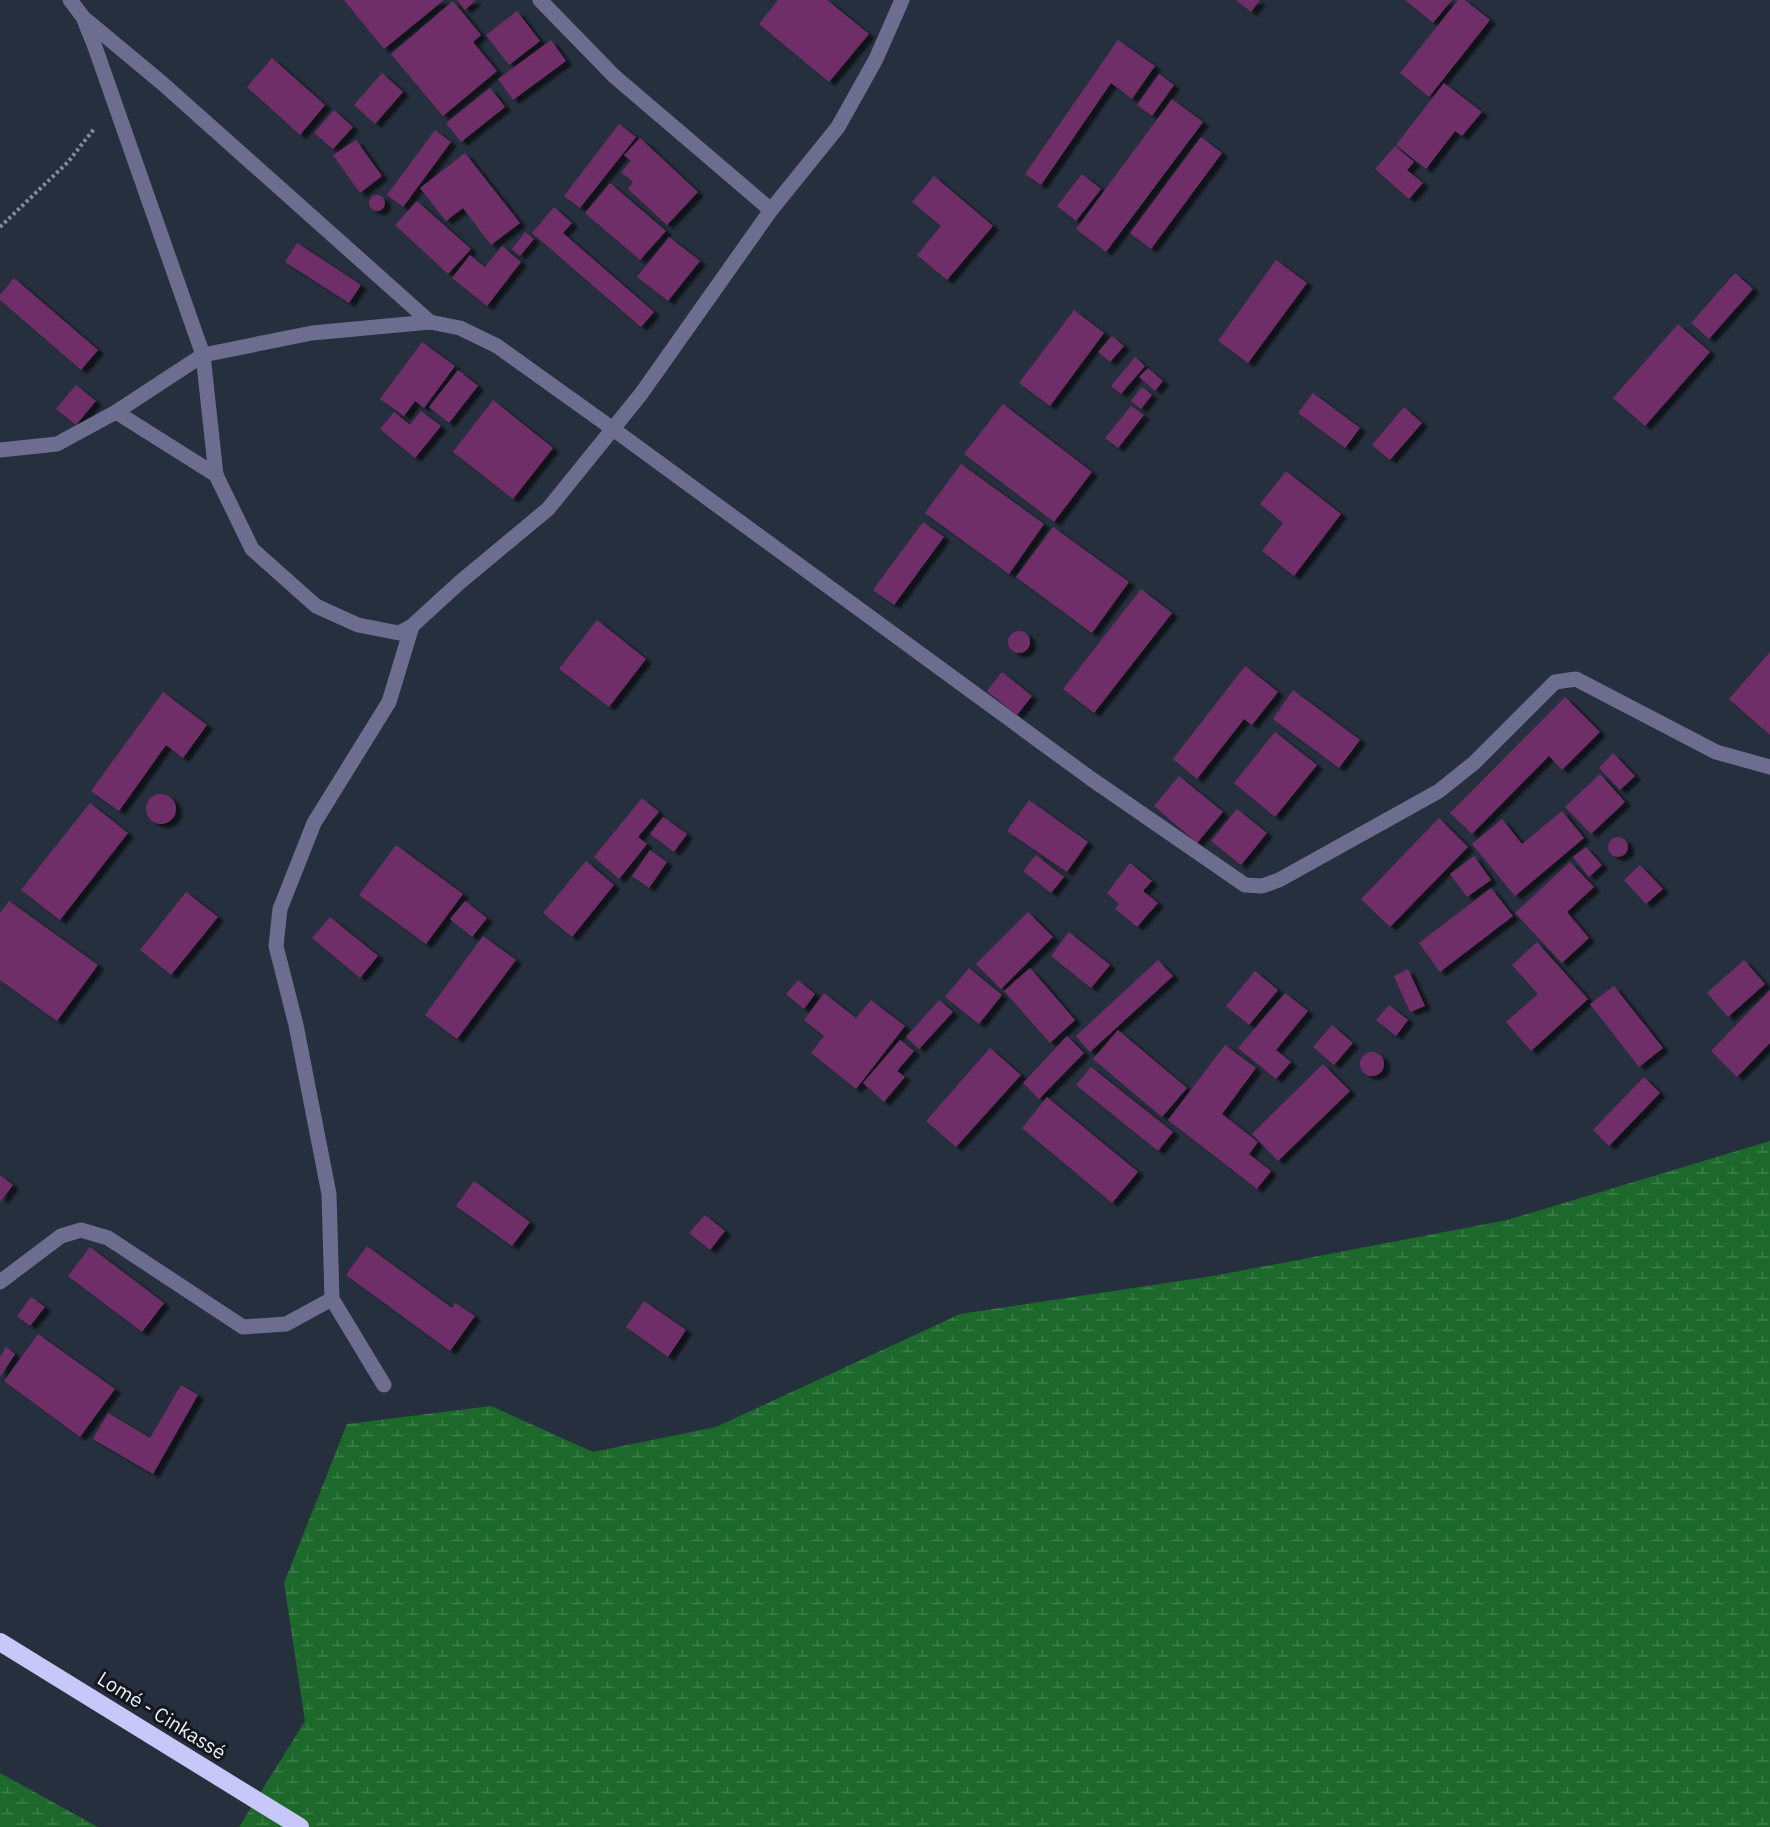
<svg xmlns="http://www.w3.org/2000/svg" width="1770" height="1827" viewBox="0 0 1770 1827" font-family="'IBM Plex Sans',sans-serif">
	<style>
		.wetland { fill: url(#wetland-marsh) }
		.building { fill: #702f69; filter: url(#shadow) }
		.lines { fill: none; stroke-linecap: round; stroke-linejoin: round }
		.path { stroke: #858c98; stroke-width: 4; stroke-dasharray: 3 3; stroke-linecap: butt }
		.street { stroke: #6d6d90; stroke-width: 15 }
		.highway { stroke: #c7c7fa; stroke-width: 18 }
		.labels { text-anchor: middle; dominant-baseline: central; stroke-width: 6; stroke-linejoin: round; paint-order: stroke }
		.street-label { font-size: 20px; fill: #e9eff9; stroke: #13171d }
	</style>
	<defs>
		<pattern id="wetland-marsh" width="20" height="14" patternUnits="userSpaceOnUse" patternTransform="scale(1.5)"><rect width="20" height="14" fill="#1d682b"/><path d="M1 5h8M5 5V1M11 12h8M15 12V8" fill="none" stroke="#3e7e4a"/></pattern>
		<filter id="shadow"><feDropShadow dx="6" dy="4" stdDeviation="1.5" flood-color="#0009"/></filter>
	</defs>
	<rect width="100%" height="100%" fill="#262f3d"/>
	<g class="wetland">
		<polygon points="1770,1141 1770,1827 239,1827 305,1721 284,1583 347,1424 491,1406 593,1452 716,1427 960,1314 1213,1276 1507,1220"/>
		<polygon points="0,1773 98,1827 0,1827"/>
	</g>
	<g class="building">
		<polygon points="344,0 444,0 384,49"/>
		<polygon points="457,0 476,0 465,10"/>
		<polygon points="778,0 827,0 869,34 829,82 759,24"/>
		<polygon points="1236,0 1260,0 1251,12"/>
		<polygon points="1405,0 1452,0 1433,23"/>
		<polygon points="1458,0 1465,0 1490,20 1429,97 1400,73"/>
		<polygon points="453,1 481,35 473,42 497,71 443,116 391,54"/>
		<polygon points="517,11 540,41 509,65 486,35"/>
		<polygon points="551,40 566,61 513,100 498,79"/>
		<polygon points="1118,40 1155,66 1132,99 1111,83 1041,185 1025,174"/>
		<polygon points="272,58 325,105 300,135 247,87"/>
		<polygon points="382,73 403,92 375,124 354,105"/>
		<polygon points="1159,74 1174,85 1152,116 1137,105"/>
		<polygon points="1444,83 1482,112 1462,136 1455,131 1426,169 1396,145"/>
		<polygon points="490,88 505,107 461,142 446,123"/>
		<polygon points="1172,99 1203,122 1106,252 1076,229"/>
		<polygon points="334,110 353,127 333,149 314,133"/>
		<polygon points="619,124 636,137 580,208 564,196"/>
		<polygon points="435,130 451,142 403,207 387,195"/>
		<polygon points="1201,137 1222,153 1151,249 1130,233"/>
		<polygon points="640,138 698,192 667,225 628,189 633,182 621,172 631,161 624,155"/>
		<polygon points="356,140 382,176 360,193 333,155"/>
		<polygon points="1395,146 1414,162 1407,170 1423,183 1409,199 1375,169"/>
		<polygon points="465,153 520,223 491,245 463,208 446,221 420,188"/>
		<polygon points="1082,174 1101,189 1076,221 1057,206"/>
		<polygon points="934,176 993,226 947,280 917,255 941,226 912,202"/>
		<polygon points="610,183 666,231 640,260 585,213"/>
		<circle cx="377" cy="203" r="8"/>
		<polygon points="417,201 471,249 448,274 395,225"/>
		<polygon points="554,207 572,223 563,233 654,312 641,327 532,233"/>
		<polygon points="525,232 534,239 520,256 512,249"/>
		<polygon points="669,237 700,261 668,301 637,277"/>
		<polygon points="297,243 361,285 349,303 285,262"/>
		<polygon points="502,246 521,262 487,306 452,278 470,255 485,267"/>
		<polygon points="1276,260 1307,283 1248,363 1218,341"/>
		<polygon points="1735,273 1753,289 1709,339 1691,323"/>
		<polygon points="14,278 98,350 81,370 0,300 0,295"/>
		<polygon points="1074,310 1104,333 1050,406 1019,383"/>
		<polygon points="1678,324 1710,352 1645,426 1613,398"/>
		<polygon points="1112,336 1124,346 1110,362 1098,352"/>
		<polygon points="422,342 455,366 424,408 415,401 404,416 380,399"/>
		<polygon points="1135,357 1145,366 1121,394 1111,386"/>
		<polygon points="1148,368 1163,381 1155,391 1139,377"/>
		<polygon points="458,370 478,386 449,423 429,407"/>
		<polygon points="76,385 96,401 76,425 56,409"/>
		<polygon points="1142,387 1152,395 1141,409 1131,401"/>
		<polygon points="1313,393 1360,428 1345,448 1298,413"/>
		<polygon points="493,400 553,448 513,499 453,452"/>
		<polygon points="1003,404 1092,472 1054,522 964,454"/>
		<polygon points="1131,406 1144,415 1118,448 1105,438"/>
		<polygon points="1404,407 1422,423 1390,460 1372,445"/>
		<polygon points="421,411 441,426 415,458 380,429 394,412 410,425"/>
		<polygon points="961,464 1044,524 1009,574 925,513"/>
		<polygon points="1286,471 1341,514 1294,576 1262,551 1283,523 1260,504"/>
		<polygon points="923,522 944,537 894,605 873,590"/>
		<polygon points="1053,527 1129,582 1092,633 1016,577"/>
		<polygon points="1141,589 1172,613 1094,713 1063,689"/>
		<polygon points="597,620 646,659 609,707 559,669"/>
		<circle cx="1019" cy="642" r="11"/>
		<polygon points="1770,652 1770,735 1729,699"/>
		<polygon points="1245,666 1278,692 1252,725 1244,719 1197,779 1173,759"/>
		<polygon points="1002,672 1032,696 1017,715 987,691"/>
		<polygon points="1293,690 1360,740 1339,768 1273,719"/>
		<polygon points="163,692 207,725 183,758 166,745 119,811 91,791"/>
		<polygon points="1565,697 1600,732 1562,770 1549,756 1472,834 1450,813"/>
		<polygon points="1275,732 1317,765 1275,817 1234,783"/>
		<polygon points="1613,753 1635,776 1620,790 1599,768"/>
		<polygon points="1600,774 1625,802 1591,834 1565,807"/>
		<polygon points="1179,776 1223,812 1197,843 1154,806"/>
		<circle cx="161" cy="809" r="15"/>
		<polygon points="642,798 659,812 638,837 647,844 619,879 594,857"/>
		<polygon points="1029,800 1088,842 1067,872 1007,831"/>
		<polygon points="90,803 128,833 60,920 21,890"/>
		<polygon points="1237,809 1267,833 1241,865 1211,841"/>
		<polygon points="1562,811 1584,838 1515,896 1472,844 1502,819 1522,844"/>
		<polygon points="663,817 687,834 674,852 650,834"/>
		<polygon points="1439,818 1468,847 1390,927 1361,899"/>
		<circle cx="1618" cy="847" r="10"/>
		<polygon points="396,845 463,894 426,944 359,895"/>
		<polygon points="1586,847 1602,865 1589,877 1573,857"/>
		<polygon points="650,850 667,862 649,888 632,876"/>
		<polygon points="1036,855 1064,877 1051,893 1023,871"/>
		<polygon points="1474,856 1491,880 1467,897 1450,874"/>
		<polygon points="586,861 614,885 572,937 543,913"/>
		<polygon points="1570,862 1594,887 1567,912 1589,938 1562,963 1515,913"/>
		<polygon points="1130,863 1152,881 1143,891 1158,903 1137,927 1115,909 1119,904 1107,893"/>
		<polygon points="1640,865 1663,889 1646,904 1624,880"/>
		<polygon points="1491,888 1513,916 1440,972 1419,943"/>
		<polygon points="186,892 218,917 171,975 140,950"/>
		<polygon points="9,901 98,965 57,1021 0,980 0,913"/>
		<polygon points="465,901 487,918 472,937 450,919"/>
		<polygon points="1028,912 1053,937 1001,989 976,964"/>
		<polygon points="330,917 378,956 360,978 312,938"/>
		<polygon points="1069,932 1110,965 1091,988 1051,956"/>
		<polygon points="483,936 516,960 457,1039 425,1015"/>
		<polygon points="1537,942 1588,999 1531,1051 1506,1022 1538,994 1512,965"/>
		<polygon points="1158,960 1173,976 1090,1052 1076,1036"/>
		<polygon points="1744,960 1765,984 1728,1017 1707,993"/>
		<polygon points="969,968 1002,995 979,1024 945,997"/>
		<polygon points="1030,968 1075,1020 1050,1043 1004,991"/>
		<polygon points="1408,969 1425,1006 1410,1012 1394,976"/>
		<polygon points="1255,971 1278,990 1249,1025 1226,1006"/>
		<polygon points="798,980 815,994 804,1009 786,994"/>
		<polygon points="1614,986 1663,1048 1639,1067 1590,1004"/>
		<polygon points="1770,990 1770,1043 1737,1077 1711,1051"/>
		<polygon points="824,993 856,1018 871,1000 905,1026 856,1089 811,1053 824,1036 804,1020"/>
		<polygon points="1285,993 1308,1011 1276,1050 1291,1062 1276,1079 1238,1048"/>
		<polygon points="939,1000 953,1012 919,1049 906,1037"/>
		<polygon points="1389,1005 1408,1020 1396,1036 1376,1020"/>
		<polygon points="1332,1025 1353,1043 1334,1065 1313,1047"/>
		<polygon points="1118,1030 1187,1088 1162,1117 1093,1059"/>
		<polygon points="1067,1036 1084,1053 1039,1099 1023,1083"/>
		<polygon points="900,1040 914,1051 897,1071 905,1077 884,1102 863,1083"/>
		<polygon points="1225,1045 1256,1068 1222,1114 1258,1142 1249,1154 1271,1171 1257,1189 1168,1120"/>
		<polygon points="990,1048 1021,1075 956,1147 926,1121"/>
		<circle cx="1372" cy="1064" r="12"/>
		<polygon points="1323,1064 1350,1091 1278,1161 1252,1134"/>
		<polygon points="1091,1067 1173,1132 1158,1151 1076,1085"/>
		<polygon points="1644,1077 1660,1093 1609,1146 1593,1130"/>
		<polygon points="1047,1097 1138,1172 1112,1203 1022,1128"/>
		<polygon points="0,1175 13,1185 0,1202"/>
		<polygon points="474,1181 530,1222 512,1246 456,1206"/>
		<polygon points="705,1215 725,1231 710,1250 689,1233"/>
		<polygon points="367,1246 452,1308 455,1303 475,1316 450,1351 346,1275"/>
		<polygon points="90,1247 164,1303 142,1332 68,1276"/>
		<polygon points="31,1297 45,1307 30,1326 17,1316"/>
		<polygon points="644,1301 686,1330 668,1357 626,1327"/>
		<polygon points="38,1334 115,1389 80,1437 4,1381"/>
		<polygon points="6,1347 15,1354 0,1377 0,1357"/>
		<polygon points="181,1385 198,1395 153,1474 93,1439 108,1413 150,1438"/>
	</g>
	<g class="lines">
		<polyline class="path" points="0,227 68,162 94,129"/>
		<g class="street">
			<polyline points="70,0 83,17 95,47 203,355 216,475 252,549 316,606 358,625 399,633 412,626 459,583 548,509 641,394 771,210 838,127 876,59 902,0"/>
			<polyline points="540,0 614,76 771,210"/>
			<polyline points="85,19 162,83 430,322"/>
			<polyline points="116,412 216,475"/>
			<polyline points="0,450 57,444 116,412 203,355 312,333 430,322 460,328 497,346 613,429 1090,778 1245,885 1262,886 1279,880 1439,791 1474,763 1555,682 1576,679 1716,752 1770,767"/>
			<polyline points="0,1282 61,1236 81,1230 108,1238 243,1327 286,1324 332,1299"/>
			<polyline points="384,1385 332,1299 329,1194 296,1025 276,946 280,909 314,823 389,702 412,626"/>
		</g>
		<polyline class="highway" points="0,1642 300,1827"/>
	</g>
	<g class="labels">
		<g class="street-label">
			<text transform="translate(162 1715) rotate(32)">Lomé - Cinkassé</text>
		</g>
	</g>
</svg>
